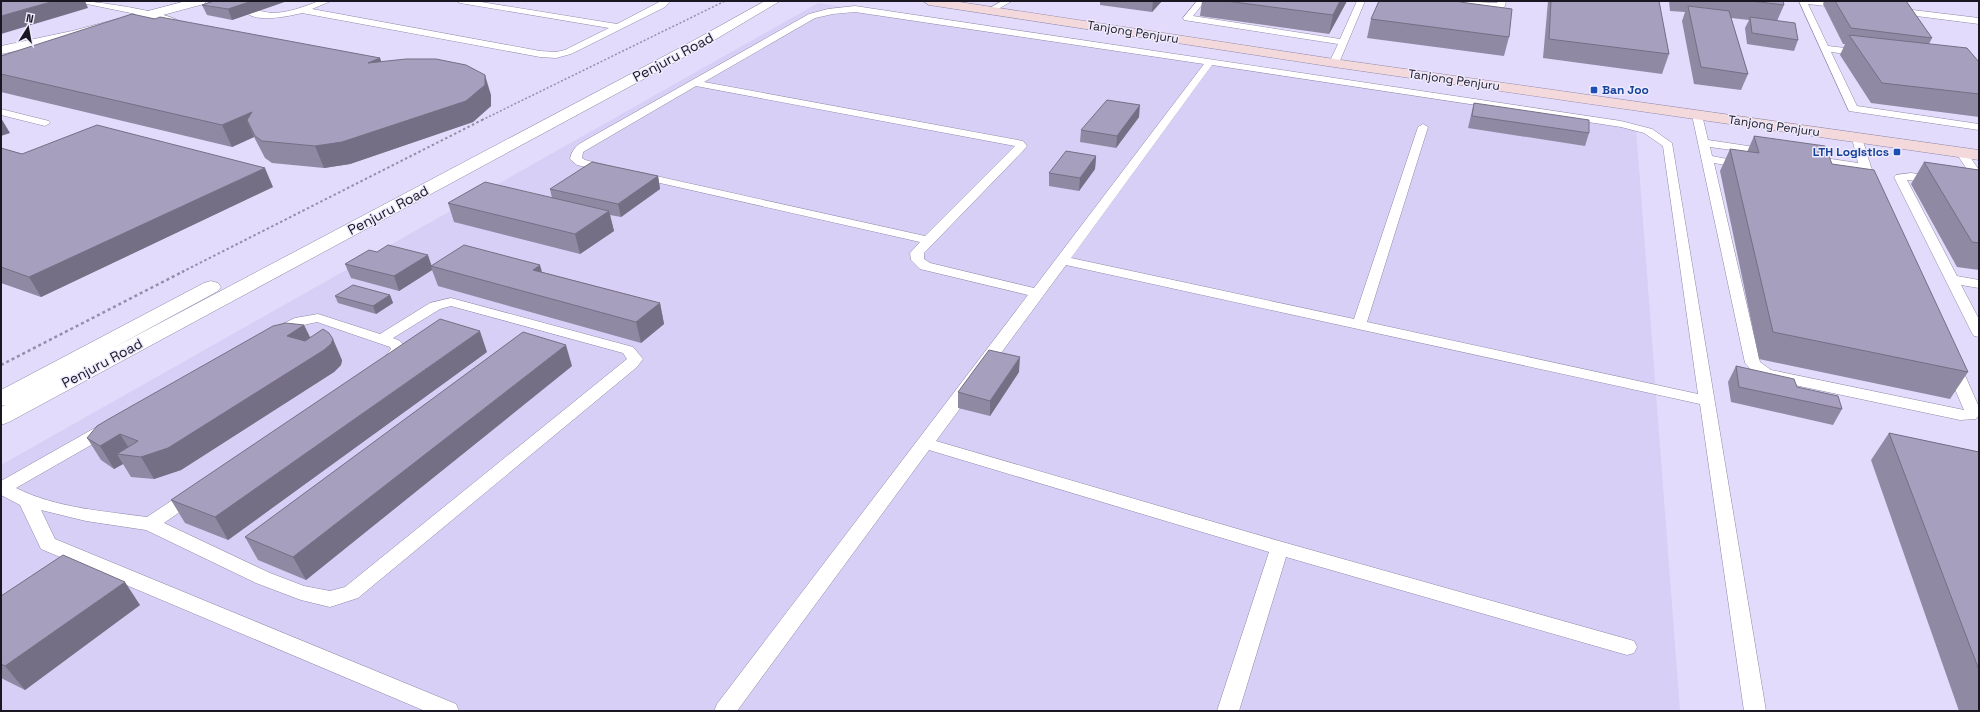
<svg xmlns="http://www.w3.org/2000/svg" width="1980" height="712" viewBox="0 0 1980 712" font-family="'Space Grotesk',sans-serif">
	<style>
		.built { fill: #d8cff7 }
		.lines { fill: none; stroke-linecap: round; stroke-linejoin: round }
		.service-casing { stroke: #8f88a6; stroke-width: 1 }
		.minor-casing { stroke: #8f88a6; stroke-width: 1 }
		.secondary-casing { stroke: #8f88a6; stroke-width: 1 }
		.path-far2 { stroke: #948ea7; stroke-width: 1.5; stroke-dasharray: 2 2; stroke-linecap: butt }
		.path-far1 { stroke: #948ea7; stroke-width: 2; stroke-dasharray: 2.5 2.5; stroke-linecap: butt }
		.path { stroke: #948ea7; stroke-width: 2.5; stroke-dasharray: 3 3; stroke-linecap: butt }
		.service { fill: #fff; fill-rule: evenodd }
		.minor { fill: #fff; fill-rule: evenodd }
		.secondary { fill: #f3d9dc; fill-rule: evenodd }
		.wall { fill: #9089a3 }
		.shaded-wall { fill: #756f85 }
		.building { fill: #a79fbe; stroke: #756f85 }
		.transit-dot { fill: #1a4fb4; stroke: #efebff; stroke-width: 1.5 }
		.labels { text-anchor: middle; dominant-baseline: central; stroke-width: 3; stroke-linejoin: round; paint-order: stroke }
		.far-street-label { font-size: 12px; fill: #1a1722; stroke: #efebff }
		.far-transit-label { font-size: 12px; font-weight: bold; fill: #164399; stroke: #efebff; text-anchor: start }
		.street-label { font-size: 14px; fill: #1a1722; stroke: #efebff }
	</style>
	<rect width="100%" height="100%" fill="#e3dbfc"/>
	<polygon class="built" points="818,3 1636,128 1680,711 1,711 1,465"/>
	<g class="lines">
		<g class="service-casing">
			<g id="service">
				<path d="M78,1C96,1 171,12 182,23L178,26L150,17L82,3Z"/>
				<path d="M319,1H331L312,9L540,51L556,52L565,50L609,28L460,3L456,1H475L617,24L661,1H670L665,7L571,54L556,58L540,57L302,13C290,16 257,23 247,13C252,8 264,12 271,13C288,13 303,7 319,1Z"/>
				<polygon points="1002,1 1012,1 993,12 990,13 986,10"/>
				<polygon points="1197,1 1205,1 1193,16 1340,39 1357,1 1365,1 1339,63 1334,66 1329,63 1338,44 1184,20 1183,18"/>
				<polygon points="1456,1 1497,3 1498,1 1506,1 1505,6 1501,9 1460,3"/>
				<path d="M1799,1C1810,1 1840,0 1848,5L1844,8L1808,4L1828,46L1863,50L1868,53L1863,56L1831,52L1857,106L1979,124V130L1849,111Z"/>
				<path d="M855,6L1621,121L1652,129L1672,143L1766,711H1744L1700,404L1066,265L936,441L1279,541L1627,639L1634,641L1637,647L1634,653L1627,655L1286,557L1239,711H1217L1269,552L929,450L737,711H714L717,704L1028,295L920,269L911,260L910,253L920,242L638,178L632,175L638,172L925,236L1015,146L696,86L583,152L582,158L585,160L613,167L615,169L613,171L609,172L577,165L570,159C571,153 574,148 579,144L809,14L828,9ZM855,12L1204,64L1034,288L930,263L924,259V253L1022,152L1027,146L1023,141L704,82L815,18L833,14ZM1212,65L1621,127L1644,133L1663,146L1698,394L1367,322L1428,127L1423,124L1418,127L1354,319L1071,258Z"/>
				<polygon points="1896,8 1979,18 1979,24 1893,13 1893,9"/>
				<polygon points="1,109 49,121 50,123 45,126 1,115"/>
				<polygon points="1697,112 1702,115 1708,140 1768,149 1774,152 1768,155 1710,147 1712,156 1743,162 1749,165 1743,168 1714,163 1760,362 1771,370 1964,410 1944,364 1947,361 1957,361 1960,364 1979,407 1979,415 1976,419 1960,420 1766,379 1755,374 1745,363 1692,115"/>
				<polygon points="1857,135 1862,138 1871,167 1880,187 1878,190 1870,190 1861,170 1811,162 1805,159 1811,156 1858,163 1852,138"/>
				<polygon points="1962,150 1966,151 1979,170 1979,182 1975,181 1956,153"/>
				<polygon points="1911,173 1936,177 1942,180 1936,183 1907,180 1957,276 1979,280 1979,288 1961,285 1979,319 1979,337 1974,336 1972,333 1894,177 1896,175"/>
				<path d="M451,298L633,347L643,359L637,367L358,598L330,607L301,600L256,583L146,530L86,521L41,510L55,539L456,704L459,711H425L41,549L20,505L1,495V481L100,425L106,424L112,425L114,429L112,433L16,488C56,508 103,511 147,517L186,491L192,489L198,491L201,495L198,499L164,523L270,573L304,586L330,591L345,587L627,359L623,353L451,306L440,309L393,338L400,341L406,349C400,359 396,370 383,366L380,363L391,349L390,347L317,322L299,326L277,337H267L265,334L267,331L295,318L318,314L380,334L430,303Z"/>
			</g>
		</g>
		<g class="minor-casing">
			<g id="minor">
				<polygon points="186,1 206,1 204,4 73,39 1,54 1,46 72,31"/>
				<polygon points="765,1 780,1 701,48 9,422 1,425 1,407 5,405 1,406 1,390 204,283 211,281 218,283 221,287 218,291 113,348 691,42"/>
			</g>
		</g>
		<g class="secondary-casing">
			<polygon id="secondary" points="923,1 953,1 1334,59 1979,150 1979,160 1334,67 929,5"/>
		</g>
		<polyline class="path-far2" points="482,120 725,1"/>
		<polyline class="path-far1" points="182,272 484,119"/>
		<polyline class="path" points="1,365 184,271"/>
		<use href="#service" class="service"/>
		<use href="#minor" class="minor"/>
		<use href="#secondary" class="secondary"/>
	</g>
	<g class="wall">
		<polygon points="214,1 287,1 232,20 207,15 202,5"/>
		<polygon points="1100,1 1162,1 1152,12 1100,5"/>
		<polygon points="1202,1 1347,1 1329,34 1200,16"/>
		<polygon points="1548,1 1659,1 1669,54 1662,74 1543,58"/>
		<polygon points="1669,1 1783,1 1784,5 1777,21 1798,40 1794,51 1747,44 1745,28 1749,20 1731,18 1748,74 1741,90 1694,84 1682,21 1685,12 1670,11"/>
		<polygon points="1824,1 1906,1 1932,38 1929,44 1979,62 1979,117 1871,103 1840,55 1845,44 1843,44 1823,4"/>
		<polygon points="1460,2 1509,37 1504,56 1367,38 1371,19"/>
		<polygon points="1,56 380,58 381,62 491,95 491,106 473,122 350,164 324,168 272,163 265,158 254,137 232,147 1,92"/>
		<polygon points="1474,103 1589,133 1585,146 1468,128 1471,115"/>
		<polygon points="1139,117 1116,148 1080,142 1081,130"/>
		<polygon points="1754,136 1832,164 1968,372 1950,399 1759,359 1720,171 1730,149 1747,152"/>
		<polygon points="1,148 22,154 273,187 41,297 1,283"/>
		<polygon points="1096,156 1095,169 1079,191 1049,186 1049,173"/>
		<polygon points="1924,162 1979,170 1979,270 1957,267 1911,184"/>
		<polygon points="658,176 660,189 621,217 610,215 614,231 580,254 454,222 448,203 552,198 550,189"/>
		<polygon points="345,264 432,265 542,272 660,303 664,324 641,343 438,286 432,270 399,291 351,278"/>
		<polygon points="390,295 393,303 376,314 338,303 335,296"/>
		<polygon points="304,325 310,337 342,360 341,365 334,372 181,470 154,479 131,477 123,464 114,469 101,460 87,438"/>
		<polygon points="487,352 228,540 185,523 171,500"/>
		<polygon points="572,366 306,580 258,560 245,537"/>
		<polygon points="1736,366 1797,387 1842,409 1833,425 1731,402 1728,382"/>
		<polygon points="1019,372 990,416 958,408 958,392"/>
		<polygon points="1889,433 1979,452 1979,711 1959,711 1871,460"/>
		<polygon points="1,596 140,605 25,690 1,678"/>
	</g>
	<g class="shaded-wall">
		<polygon points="54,1 85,1 88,8 1,34 1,16"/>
		<polygon points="252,1 287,1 232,20 228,9"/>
		<polygon points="1153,1 1162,1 1152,12"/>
		<polygon points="1340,1 1347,1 1329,34 1333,15"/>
		<polygon points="380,58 387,78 368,63"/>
		<polygon points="485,75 491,95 491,106 473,122 350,164 324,168 315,146"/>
		<polygon points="1140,105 1139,117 1116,148 1117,136"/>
		<polygon points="252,112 261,134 255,136 247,120 254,137 232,147 222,125"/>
		<polygon points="1,118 10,133 1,136"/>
		<polygon points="1096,156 1095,169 1079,191 1080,178"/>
		<polygon points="265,168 273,187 41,297 29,277"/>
		<polygon points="658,176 660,189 621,217 618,204"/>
		<polygon points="609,211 614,231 580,254 575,234"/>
		<polygon points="428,255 432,267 431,266 432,270 399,291 394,276"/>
		<polygon points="540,265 546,286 533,270"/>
		<polygon points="390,295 393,303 376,314 373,306"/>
		<polygon points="660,303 664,324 641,343 636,322"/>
		<polygon points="304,325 314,346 287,336"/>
		<polygon points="480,331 487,352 228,540 215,517"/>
		<polygon points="333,339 342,360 341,365 334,372 181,470 154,479 141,457"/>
		<polygon points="566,345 572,366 306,580 293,557"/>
		<polygon points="1020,357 1019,372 990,416 990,401"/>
		<polygon points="120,434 134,456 117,454 123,464 114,469 100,446"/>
		<polygon points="125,582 140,605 25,690 5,666"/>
	</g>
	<g class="building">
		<polygon points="1,1 54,1 1,16"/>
		<polygon points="214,1 252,1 228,9 202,5"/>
		<polygon points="1226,1 1340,1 1333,15"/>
		<polygon points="1379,1 1460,1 1460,2 1512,9 1509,37 1371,19"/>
		<polygon points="1551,1 1659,1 1669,54 1549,39"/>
		<polygon points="1751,1 1783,1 1784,5"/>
		<polygon points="1835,1 1906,1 1932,38 1851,28"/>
		<polygon points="1688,6 1729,11 1748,74 1701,67"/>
		<polygon points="132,14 155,19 160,17 380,58 368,63 406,59 436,59 466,65 485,75 485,85 466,101 342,142 315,146 262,141 255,136 247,120 252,112 222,125 1,74 1,56"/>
		<polygon points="1750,17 1795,23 1798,40 1752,33"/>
		<polygon points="1849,35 1967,48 1979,62 1979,94 1882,83"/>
		<polygon points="1107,100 1140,105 1117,136 1081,130"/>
		<polygon points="1474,103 1589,120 1589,133 1472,116"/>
		<polygon points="97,125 265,168 29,277 1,267 1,148 22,154"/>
		<polygon points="1754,136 1825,146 1832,164 1874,170 1968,372 1773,332 1730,149 1759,153"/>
		<polygon points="1066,151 1096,156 1080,178 1049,173"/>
		<polygon points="592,162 658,176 618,204 550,189"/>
		<polygon points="1924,162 1979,170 1979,243 1972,242"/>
		<polygon points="485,182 609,211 575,234 448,203"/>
		<polygon points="388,245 428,255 394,276 345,264 369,250 377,252"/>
		<polygon points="464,245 540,265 533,270 660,303 636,322 431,266"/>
		<polygon points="353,285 390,295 373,306 335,296"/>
		<polygon points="440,319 480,331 215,517 171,500"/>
		<polygon points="286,323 304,325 287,336 305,341 323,329 329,333 333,339 331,344 324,350 168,448 141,457 117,454 138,441 120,434 100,446 87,438 97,426 107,420 273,326"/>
		<polygon points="523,332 566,345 293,557 245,537"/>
		<polygon points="989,350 1020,357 990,401 958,392"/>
		<polygon points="1736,366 1794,379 1797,387 1838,396 1842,409 1739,387"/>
		<polygon points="1889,433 1979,452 1979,670"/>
		<polygon points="63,555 125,582 5,666 1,664 1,596"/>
	</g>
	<g class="transit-dot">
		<rect x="1590" y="86" width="8" height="8" rx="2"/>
		<rect x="1893" y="148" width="8" height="8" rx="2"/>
	</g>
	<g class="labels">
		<g class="far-street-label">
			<text transform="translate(1133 32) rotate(9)">Tanjong Penjuru</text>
			<text transform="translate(1454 80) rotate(8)">Tanjong Penjuru</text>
			<text transform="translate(1774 126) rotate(8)">Tanjong Penjuru</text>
		</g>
		<g class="far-transit-label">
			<text x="1602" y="90">Ban Joo</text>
			<text x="1889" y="152" text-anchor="end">LTH Logistics</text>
		</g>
		<g class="street-label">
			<text transform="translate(673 57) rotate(-28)">Penjuru Road</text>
			<text transform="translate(388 210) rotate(-28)">Penjuru Road</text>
			<text transform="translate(102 363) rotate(-28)">Penjuru Road</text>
		</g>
	</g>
	<rect width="1980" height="712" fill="none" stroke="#1a1722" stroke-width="4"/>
	<g transform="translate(28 28) rotate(11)" stroke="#efebff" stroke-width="3" paint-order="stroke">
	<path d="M0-3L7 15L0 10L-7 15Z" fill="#1a1722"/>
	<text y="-6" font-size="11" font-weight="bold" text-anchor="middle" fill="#1a1722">N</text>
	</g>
</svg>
